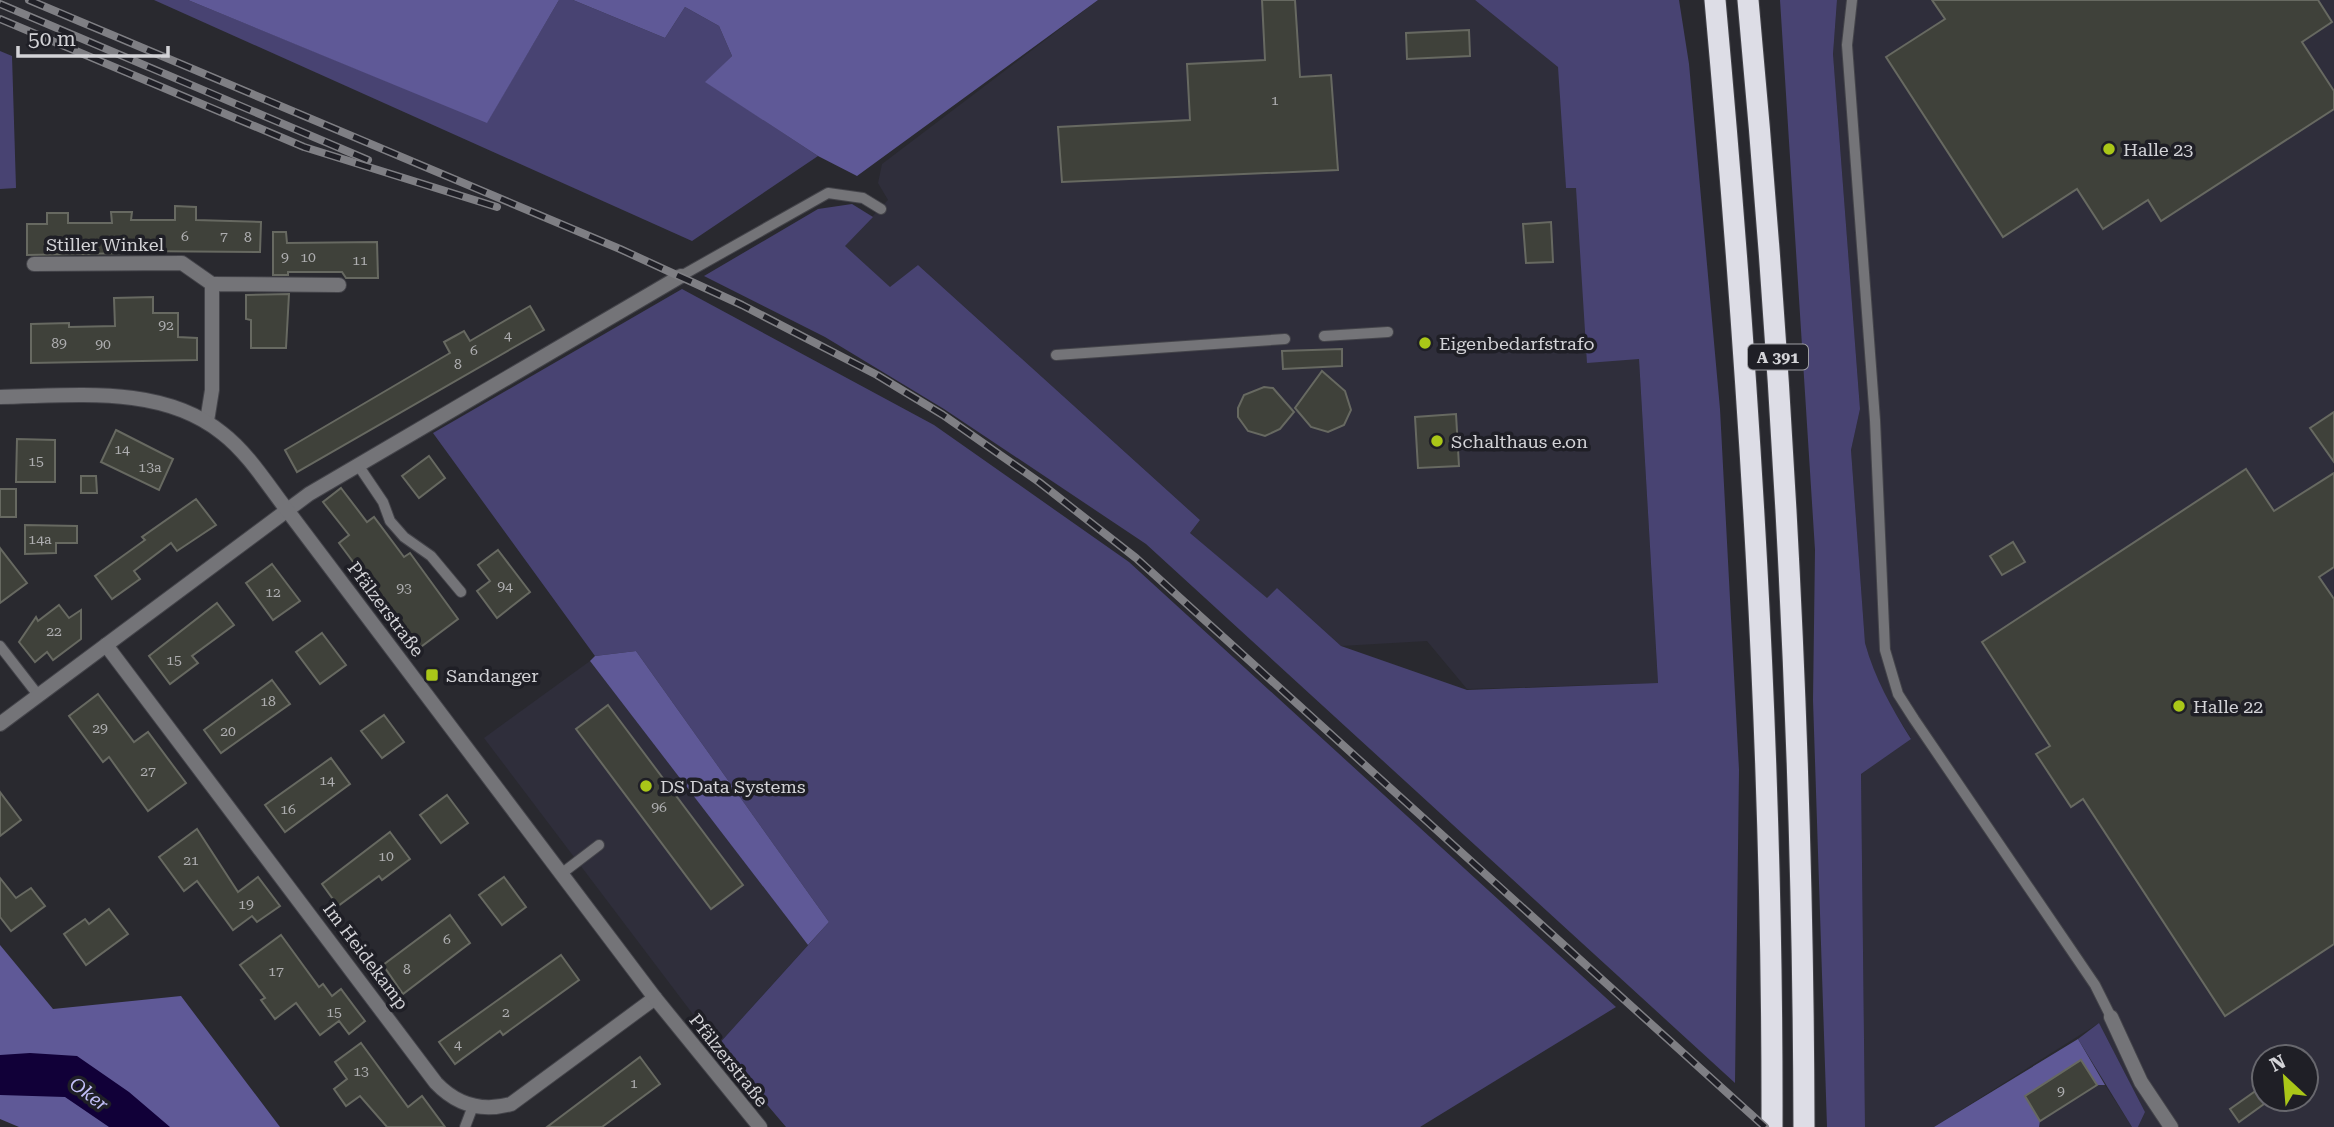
<svg xmlns="http://www.w3.org/2000/svg" width="2334" height="1127" viewBox="0 0 2334 1127" font-family="'Roboto Serif',serif">
	<style>
		.built { fill: #2f2e3b; fill-rule: evenodd }
		.green { fill: #484372 }
		.forest { fill: #5f5997 }
		.water { fill: #110038 }
		.building { fill: #3f413a; stroke: #676961; stroke-width: 2 }
		.lines { fill: none; stroke-linecap: round; stroke-linejoin: round }
		.service-casing { stroke: #44444a; stroke-width: 12 }
		.minor-casing { stroke: #44444a; stroke-width: 16 }
		.tertiary-casing { stroke: #44444a; stroke-width: 16 }
		.motorway-casing { stroke: #44444a; stroke-width: 23 }
		.service { stroke: #747478; stroke-width: 10 }
		.minor { stroke: #747478; stroke-width: 14 }
		.tertiary { stroke: #747478; stroke-width: 14 }
		.motorway { stroke: #dddde6; stroke-width: 21 }
		.rail-casing { stroke: #7f7f84; stroke-width: 8 }
		.rail { stroke: #1f1f26; stroke-width: 5; stroke-dasharray: 16; stroke-linecap: butt }
		.poi-dot { fill: #aac718; stroke: #1f1f26; stroke-width: 2.5 }
		.labels { text-anchor: middle; dominant-baseline: central; stroke-width: 7; stroke-linejoin: round; paint-order: stroke }
		.number-label { font-size: 14px; fill: #aeaeb0 }
		.shield { fill: #1f1f26; stroke: #9d9da2; stroke-width: 2 }
		.shield-label { font-size: 16px; font-weight: bold; fill: #d3d3d7 }
		.poi-label { font-size: 18px; fill: #d3d3d7; stroke: #1f1f26; text-anchor: start }
		.street-label { font-size: 18px; fill: #d3d3d7; stroke: #1f1f26 }
		.water-label { font-size: 19px; font-style: italic; fill: #c3c0f8; stroke: #1f1f26 }
	</style>
	<rect width="100%" height="100%" fill="#29292f"/>
	<g class="built">
		<polygon points="1098,0 1475,0 1559,67 1566,187 1576,187 1639,359 1658,683 1467,689 1427,641 1341,646 1277,588 1267,599 1190,533 1200,520 918,265 890,288 844,246 888,200 878,183 882,164"/>
		<path d="M1837,0H2334V1127H2138L2145,1112L2099,1023L1934,1127H1865L1861,774L1911,738L1885,697L1874,674L1865,643L1851,450L1860,409L1833,54ZM2264,1057H2306V1099H2264Z"/>
		<polygon points="590,661 808,945 717,1046 484,738"/>
		<polygon points="2081,1060 2097,1085 2105,1085 2132,1127 2039,1127 2040,1121 2025,1096"/>
	</g>
	<g class="green">
		<polygon points="154,0 188,0 487,122 559,0 573,0 665,38 685,7 719,26 732,56 706,82 818,156 692,241"/>
		<polygon points="1475,0 1679,0 1689,64 1720,409 1739,770 1735,1083 1146,544 944,409 825,337 704,276 818,209 852,204 873,217 845,246 890,287 918,265 1200,520 1190,533 1267,598 1277,588 1341,646 1467,690 1658,683 1639,359 1587,363 1576,188 1566,188 1558,67"/>
		<path d="M1780,0H1837L1833,54L1860,409L1851,450L1865,643C1875,679 1891,707 1911,739L1861,774L1865,1127H1827L1813,700L1815,550Z"/>
		<polygon points="0,51 12,56 16,188 0,189"/>
		<polygon points="682,289 934,425 1129,562 1616,1007 1420,1127 786,1127 717,1046 829,922 636,651 595,656 433,433"/>
		<polygon points="2099,1023 2145,1112 2138,1127 2132,1127 2078,1039"/>
	</g>
	<g class="forest">
		<polygon points="188,0 559,0 487,123"/>
		<polygon points="573,0 1098,0 857,176 818,156 705,82 732,56 719,26 685,7 665,38"/>
		<polygon points="636,651 829,922 808,945 590,661 595,656"/>
		<polygon points="0,945 53,1009 181,996 280,1127 19,1127 0,1119"/>
		<polygon points="2078,1039 2105,1085 2097,1085 2081,1060 2025,1096 2040,1121 2039,1127 1934,1127"/>
	</g>
	<polygon class="water" points="30,1053 77,1056 129,1092 170,1127 109,1127 65,1097 0,1095 0,1055"/>
	<g class="building">
		<polygon points="1262,0 1295,0 1300,77 1331,75 1338,170 1062,182 1058,127 1190,120 1187,64 1265,60"/>
		<polygon points="1932,0 2318,0 2332,22 2302,42 2334,91 2334,109 2161,221 2148,200 2103,229 2077,189 2003,237 1886,57 1945,19"/>
		<polygon points="1469,30 1470,56 1407,59 1406,33"/>
		<polygon points="175,206 196,207 196,220 261,222 260,252 131,251 131,253 27,255 27,224 47,224 47,213 68,213 68,223 112,223 111,212 132,212 131,220 175,220"/>
		<polygon points="1551,222 1553,262 1526,263 1523,224"/>
		<polygon points="273,232 286,232 287,243 377,242 378,278 346,278 342,272 288,272 288,275 273,275"/>
		<polygon points="289,294 286,348 251,348 251,320 246,319 246,295"/>
		<polygon points="153,297 153,313 178,313 178,337 197,338 197,360 31,363 31,324 69,323 69,327 115,326 114,298"/>
		<polygon points="530,306 544,330 297,472 285,450 450,353 444,342 455,336 464,331 470,341"/>
		<polygon points="1342,349 1342,366 1283,369 1282,351"/>
		<polygon points="1322,371 1345,391 1351,410 1344,425 1328,432 1311,427 1295,408"/>
		<polygon points="1264,387 1273,388 1294,412 1280,429 1265,436 1248,431 1238,417 1238,408 1244,395"/>
		<polygon points="2334,412 2334,462 2310,428"/>
		<polygon points="1456,414 1459,466 1418,468 1415,417"/>
		<polygon points="116,430 173,459 159,490 101,462"/>
		<polygon points="17,439 55,440 55,482 16,482"/>
		<polygon points="429,456 445,478 419,498 402,476"/>
		<polygon points="2246,469 2274,511 2334,473 2334,567 2319,577 2334,599 2334,944 2225,1016 2083,799 2071,807 2036,754 2050,746 1982,642"/>
		<polygon points="81,476 96,476 97,493 81,493"/>
		<polygon points="341,488 367,522 374,517 404,557 410,553 458,619 418,649 339,543 349,535 323,502"/>
		<rect x="0" y="489" width="16" height="28"/>
		<polygon points="196,499 216,525 177,551 171,543 134,571 140,579 112,599 95,576 145,540 142,537"/>
		<polygon points="25,525 77,526 77,543 56,543 56,553 25,554"/>
		<polygon points="2013,542 2025,562 2002,575 1990,556"/>
		<polygon points="0,548 27,583 0,603"/>
		<polygon points="498,550 530,592 497,618 477,591 490,581 478,565"/>
		<polygon points="272,564 300,601 273,620 246,583"/>
		<polygon points="217,603 234,625 192,656 198,663 170,684 149,656"/>
		<polygon points="59,605 69,618 81,610 81,639 53,660 47,652 35,662 19,642 36,617 38,621"/>
		<polygon points="322,633 346,665 320,684 296,652"/>
		<polygon points="272,680 290,704 221,753 204,730"/>
		<polygon points="98,694 134,742 148,732 186,783 148,811 109,757 103,762 69,716"/>
		<polygon points="608,705 743,885 711,909 576,729"/>
		<polygon points="384,715 404,742 382,758 361,731"/>
		<polygon points="331,758 350,784 285,832 265,805"/>
		<polygon points="0,792 21,820 0,836"/>
		<polygon points="447,795 468,823 441,843 420,815"/>
		<polygon points="197,829 238,892 258,877 280,906 257,922 252,916 233,930 197,881 184,891 159,857"/>
		<polygon points="390,832 410,859 382,880 379,876 338,906 322,884"/>
		<polygon points="504,877 526,907 502,925 479,895"/>
		<polygon points="0,878 16,898 31,888 45,906 11,931 0,917"/>
		<polygon points="109,909 128,934 86,965 64,934 85,919 89,924"/>
		<polygon points="450,915 470,943 403,994 383,965"/>
		<polygon points="281,935 319,987 323,984 332,996 341,989 365,1021 349,1034 339,1021 320,1035 296,1003 275,1019 261,1000 265,998 240,965"/>
		<polygon points="561,955 579,980 503,1035 500,1031 455,1064 439,1042"/>
		<polygon points="361,1043 408,1107 422,1096 445,1127 387,1127 360,1096 346,1106 334,1089 347,1079 335,1062"/>
		<polygon points="640,1057 660,1084 602,1127 547,1127"/>
		<polygon points="2081,1060 2097,1085 2040,1121 2025,1096"/>
		<polygon points="2264,1085 2264,1104 2239,1122 2230,1109"/>
	</g>
	<g class="lines">
		<g class="service-casing">
			<g id="service">
				<polyline points="1852,0 1847,45 1875,420 1885,650 1898,694 1914,719 2095,985 2111,1017"/>
				<polyline points="681,276 828,193 863,198 881,209"/>
				<polyline points="1324,336 1388,332"/>
				<polyline points="1056,355 1285,339"/>
				<polyline points="358,465 383,502 390,521 404,537 431,556 461,592"/>
				<polyline points="0,646 38,695"/>
				<polyline points="561,874 599,845"/>
				<polyline points="465,1127 473,1106"/>
			</g>
		</g>
		<g class="minor-casing">
			<g id="minor">
				<polyline points="34,264 182,263 212,284"/>
				<polyline points="207,421 212,390 212,284 339,285"/>
				<path d="M106,645L436,1083C457,1105 482,1112 511,1104L655,998"/>
				<polyline points="0,724 309,494 681,276"/>
				<polyline points="2111,1017 2141,1082 2171,1127"/>
			</g>
		</g>
		<g class="tertiary-casing">
			<path id="tertiary" d="M0,397C73,396 161,384 222,433C248,453 267,484 287,510L655,998L760,1127"/>
		</g>
		<g class="motorway-casing">
			<g id="motorway">
				<path d="M1715,0C1749,375 1773,750 1772,1127"/>
				<path d="M1748,0C1783,375 1803,750 1804,1127"/>
			</g>
		</g>
		<use href="#service" class="service"/>
		<use href="#minor" class="minor"/>
		<use href="#tertiary" class="tertiary"/>
		<use href="#motorway" class="motorway"/>
		<g class="rail-casing">
			<g id="rail">
				<polyline points="29,0 620,249 742,305 877,375 943,415 1039,482 1136,558 1765,1127"/>
				<polyline points="0,4 368,160"/>
				<polyline points="0,19 304,147 497,207"/>
			</g>
		</g>
		<use href="#rail" class="rail"/>
	</g>
	<g class="poi-dot">
		<circle cx="2109" cy="149" r="7"/>
		<circle cx="1425" cy="343" r="7"/>
		<circle cx="1437" cy="441" r="7"/>
		<rect x="425" y="668" width="14" height="14" rx="3.5"/>
		<circle cx="2179" cy="706" r="7"/>
		<circle cx="646" cy="786" r="7"/>
	</g>
	<g class="labels">
		<g class="number-label">
			<text x="1275" y="100">1</text>
			<text x="185" y="236">6</text>
			<text x="224" y="236">7</text>
			<text x="248" y="237">8</text>
			<text x="285" y="257">9</text>
			<text x="308" y="257">10</text>
			<text x="360" y="260">11</text>
			<text x="166" y="325">92</text>
			<text x="508" y="335">4</text>
			<text x="59" y="343">89</text>
			<text x="103" y="344">90</text>
			<text x="474" y="350">6</text>
			<text x="458" y="364">8</text>
			<text x="122" y="449">14</text>
			<text x="36" y="461">15</text>
			<text x="150" y="467">13a</text>
			<text x="40" y="539">14a</text>
			<text x="505" y="586">94</text>
			<text x="404" y="588">93</text>
			<text x="273" y="592">12</text>
			<text x="54" y="631">22</text>
			<text x="174" y="660">15</text>
			<text x="268" y="701">18</text>
			<text x="100" y="728">29</text>
			<text x="228" y="731">20</text>
			<text x="148" y="771">27</text>
			<text x="327" y="780">14</text>
			<text x="659" y="807">96</text>
			<text x="288" y="809">16</text>
			<text x="386" y="856">10</text>
			<text x="191" y="860">21</text>
			<text x="246" y="904">19</text>
			<text x="447" y="939">6</text>
			<text x="407" y="969">8</text>
			<text x="276" y="971">17</text>
			<text x="334" y="1012">15</text>
			<text x="506" y="1012">2</text>
			<text x="458" y="1044">4</text>
			<text x="361" y="1071">13</text>
			<text x="634" y="1083">1</text>
			<text x="2061" y="1091">9</text>
		</g>
		<rect class="shield" x="1748" y="344.5" width="60" height="25" rx="5"/>
		<g class="shield-label">
			<text x="1778" y="357">A 391</text>
		</g>
		<g class="poi-label">
			<text x="2123" y="149">Halle 23</text>
			<text x="1439" y="343">Eigenbedarfstrafo</text>
			<text x="1451" y="441">Schalthaus e.on</text>
			<text x="446" y="675">Sandanger</text>
			<text x="2193" y="706">Halle 22</text>
			<text x="660" y="786">DS Data Systems</text>
		</g>
		<g class="street-label">
			<text x="105" y="244">Stiller Winkel</text>
			<text transform="translate(386 609) rotate(53)">Pfälzerstraße</text>
			<text transform="translate(366 956) rotate(53)">Im Heidekamp</text>
			<text transform="translate(729 1060) rotate(51)">Pfälzerstraße</text>
		</g>
		<g class="water-label">
			<text transform="translate(89 1094) rotate(37)">Oker</text>
		</g>
	</g>
	<g transform="translate(2285 1078) rotate(334)"><circle r="33" fill="#1f1f26" stroke="#67676d" stroke-width="2"/>
	<path d="M0-5L12 26L0 18L-12 26Z" fill="#aac718"/>
	<text y="-10" font-size="19" font-weight="bold" text-anchor="middle" fill="#d3d3d7">N</text>
	</g>
	<path d="M18 46v10h150v-10" fill="none" stroke="#d3d3d7" stroke-width="3.5"/>
	<text x="28" y="46" font-size="21" fill="#d3d3d7" stroke="#1f1f26" stroke-width="5" paint-order="stroke">50 m</text>
</svg>
